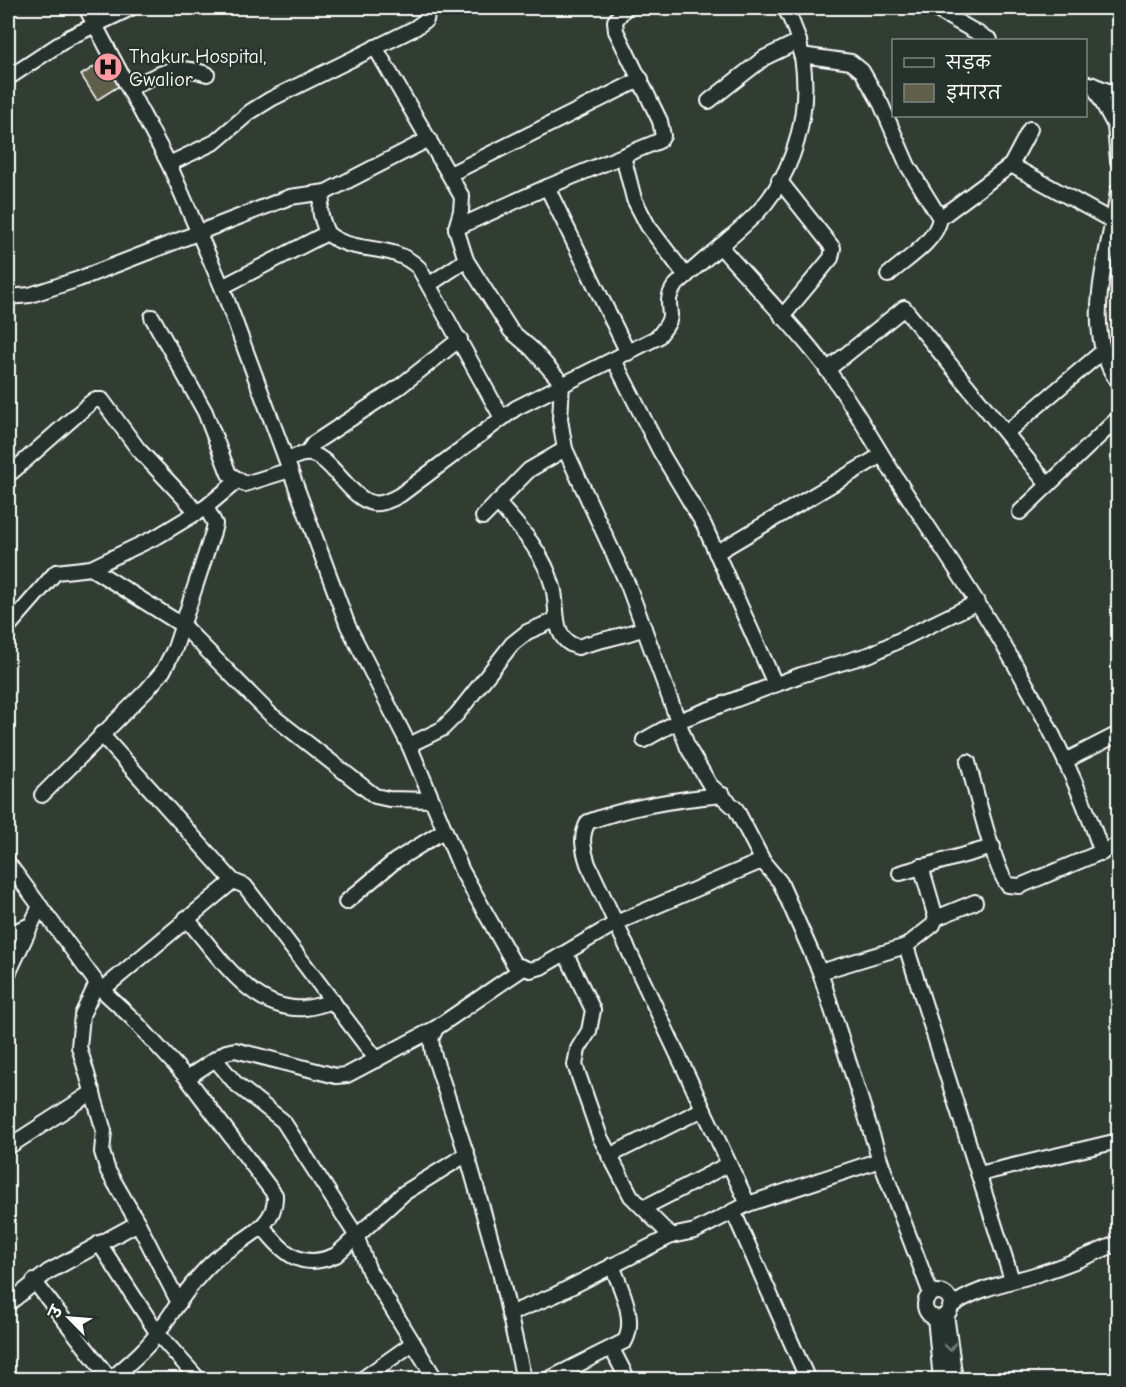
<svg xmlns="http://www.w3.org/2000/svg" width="1126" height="1387" viewBox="0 0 1126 1387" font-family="'Comic Neue','Playpen Sans Deva',sans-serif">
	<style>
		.building { fill: #5f5f4a; stroke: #fff; stroke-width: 1.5 }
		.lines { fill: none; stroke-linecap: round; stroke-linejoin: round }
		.minor-casing { stroke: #fff; stroke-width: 18 }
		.minor { stroke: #26332d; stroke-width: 14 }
		.oneway { stroke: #727a76 }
		.labels { text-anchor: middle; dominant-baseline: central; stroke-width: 4.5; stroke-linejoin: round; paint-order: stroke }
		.poi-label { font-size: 20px; fill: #fff; stroke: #26332d; text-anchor: start }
	</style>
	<rect width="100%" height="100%" fill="#313c33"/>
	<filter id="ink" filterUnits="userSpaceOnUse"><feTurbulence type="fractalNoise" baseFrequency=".0167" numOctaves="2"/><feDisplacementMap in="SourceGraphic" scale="12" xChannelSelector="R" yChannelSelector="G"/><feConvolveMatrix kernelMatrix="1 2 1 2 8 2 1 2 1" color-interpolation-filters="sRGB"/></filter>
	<g filter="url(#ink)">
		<polygon class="building" points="103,61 119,86 97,100 81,75"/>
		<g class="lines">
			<g class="minor-casing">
				<g id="minor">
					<polyline points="86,8 169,164 222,287 348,626 409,745 462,871 514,964 530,970 541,967 616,923 757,863 764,863 780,882 820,972 880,1160 931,1294"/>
					<polyline points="933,8 990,40"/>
					<polyline points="375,47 462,197 461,211 456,228 466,260 511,331 532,349 562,383 560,419 565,449 628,585 688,748 710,785 736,809 764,863"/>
					<path d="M801,55L851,62L862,71L881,104L908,166L940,218C936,242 906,259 888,275"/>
					<polyline points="8,78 70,37 131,8"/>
					<polyline points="1090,84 1118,95"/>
					<polyline points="1093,85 1115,126 1118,161"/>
					<path d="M129,88C161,74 172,62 207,74"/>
					<polyline points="709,101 764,58 799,41"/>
					<polyline points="623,156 634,199 648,226 686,276"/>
					<polyline points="169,164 215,142 250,112 271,99 415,28 426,20 428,8"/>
					<polyline points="1011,165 1114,222"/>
					<polyline points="450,174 641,79"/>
					<polyline points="779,180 833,248 831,258 782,317"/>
					<polyline points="547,187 628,353"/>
					<path d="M1118,191C1110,253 1079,327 1118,382"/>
					<polyline points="940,218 1011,165 1030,129"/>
					<polyline points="456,228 547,187 659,141 663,136 660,121 616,31 615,21 625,8"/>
					<path d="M327,233C354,256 392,241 419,268L502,418"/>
					<path d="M720,246C755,287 795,326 827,369C859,413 884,462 915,507C988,616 1060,727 1102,853"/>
					<polyline points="430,284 466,260"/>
					<path d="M222,287L327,233C321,218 316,206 326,192L429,139"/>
					<polyline points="8,297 30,295 79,279 290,197 326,192"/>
					<polyline points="152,317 205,412 229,474 245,484 290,470"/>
					<polyline points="614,360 660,451 704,525 775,684"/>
					<polyline points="827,370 904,308 1048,485"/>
					<polyline points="1006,433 1103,351"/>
					<polyline points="307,453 314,443 399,387 460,339"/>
					<path d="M287,460C293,458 299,454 305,454C329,450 348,499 373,503C382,505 393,499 400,495L516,408L658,337C663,330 670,323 670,315C669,302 667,298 674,287C701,261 731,239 757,213C806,162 820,69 785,8"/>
					<polyline points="12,472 89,404 94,400 102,400 138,449 198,513"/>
					<path d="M497,502C520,528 544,553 553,587C559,607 550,640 578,647C601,639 622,637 644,628"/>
					<polyline points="206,507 237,481"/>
					<polyline points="1020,512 1118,418"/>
					<polyline points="483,517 529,470 565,449"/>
					<polyline points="716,553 880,456"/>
					<polyline points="91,568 182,625 270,714 375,796 389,799 431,800"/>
					<polyline points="8,627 56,572 91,568 158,536 206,507 215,524 213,532 175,648 163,671 147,690 42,795"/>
					<polyline points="101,734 233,881"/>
					<polyline points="644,740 678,721 801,675 871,654 976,603"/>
					<polyline points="409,745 442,729 457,714 512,644 527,632 555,620"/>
					<polyline points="1067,760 1118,734"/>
					<path d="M968,762C975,788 994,869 1008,885L1020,886L1118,845"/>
					<path d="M723,795C677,799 631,806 588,822C580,837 583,848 588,864L748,1204"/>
					<path d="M8,863L102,990L132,1018L187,1078L275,1195C277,1229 237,1240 216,1259C192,1280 177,1306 159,1331C146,1350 127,1365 110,1380"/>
					<polyline points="900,873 993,847"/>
					<polyline points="346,902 395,861 443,831"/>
					<path d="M186,918C218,954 251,1012 305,1008C314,1007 324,1004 333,1001"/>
					<polyline points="936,918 975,902"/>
					<polyline points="8,934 31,925"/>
					<polyline points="906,946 933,925 936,918 921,866"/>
					<polyline points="566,954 593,1010 589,1031 578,1049 575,1065 600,1137 631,1196 671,1236"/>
					<polyline points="522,969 436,1028 431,1039 433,1053 470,1165 500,1272 524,1380"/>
					<polyline points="820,972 906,946 1012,1280"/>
					<polyline points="8,974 40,906"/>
					<polyline points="97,983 82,1015 79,1047 104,1131 102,1152 108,1171 138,1223 179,1303"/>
					<polyline points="102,990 233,881 245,886 377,1060"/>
					<polyline points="215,1059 236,1084 283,1121 356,1235 369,1271 436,1380"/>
					<polyline points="187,1078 226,1052 235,1050 336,1076 347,1075 436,1028"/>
					<polyline points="8,1147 93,1092"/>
					<polyline points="609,1156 703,1109"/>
					<polyline points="979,1174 1118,1141"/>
					<polyline points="643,1208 729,1164"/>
					<polyline points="733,1211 808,1380"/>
					<path d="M263,1227C283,1253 301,1271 336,1255L404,1193L467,1154"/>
					<polyline points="99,1243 158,1334 199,1380"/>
					<polyline points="34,1281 110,1379"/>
					<circle cx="938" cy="1305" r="13"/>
					<polyline points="8,1304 48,1272 138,1223"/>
					<path d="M950,1307C977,1287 1009,1283 1041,1273C1067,1265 1093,1254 1118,1243"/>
					<polyline points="509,1314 555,1295 671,1236 695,1231 748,1204 880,1160"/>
					<polyline points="946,1314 955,1380"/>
					<polyline points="935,1317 941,1380"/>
					<polyline points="612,1349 628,1380"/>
					<polyline points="361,1380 413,1343"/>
					<path d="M547,1380L625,1341C637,1318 620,1287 612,1265"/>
				</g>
			</g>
			<use href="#minor" class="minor"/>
		</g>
		<defs><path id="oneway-chevron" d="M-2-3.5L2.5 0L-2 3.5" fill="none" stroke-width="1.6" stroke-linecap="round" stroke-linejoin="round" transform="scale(1.5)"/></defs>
		<use class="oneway" href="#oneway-chevron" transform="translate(950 1347) rotate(83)"/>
	</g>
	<defs>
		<g id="hospital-disc" transform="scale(1.5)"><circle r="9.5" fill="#ff9aa2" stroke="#26332d"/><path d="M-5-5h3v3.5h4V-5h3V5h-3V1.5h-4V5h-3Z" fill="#111"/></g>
	</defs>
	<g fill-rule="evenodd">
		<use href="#hospital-disc" x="108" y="67"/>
	</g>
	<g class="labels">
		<g class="poi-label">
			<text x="129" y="56">Thakur Hospital,<tspan x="129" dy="23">Gwalior</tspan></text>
		</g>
	</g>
	<rect width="1126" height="1387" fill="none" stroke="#26332d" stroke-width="30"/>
	<rect x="15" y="15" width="1096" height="1357" fill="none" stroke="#fff" stroke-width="2" filter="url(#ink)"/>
	<rect x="892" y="39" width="195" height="78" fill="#26332d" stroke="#7d8581" stroke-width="1.5"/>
	<rect x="904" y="58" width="30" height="9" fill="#26332d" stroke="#7d8581" stroke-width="1.5"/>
	<text x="946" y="69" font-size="18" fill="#ffffff">सड़क</text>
	<rect x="904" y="84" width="30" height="18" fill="#5f5f4a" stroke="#7d8581" stroke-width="1.5"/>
	<text x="946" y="99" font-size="18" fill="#ffffff">इमारत</text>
	<g transform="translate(69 1318) rotate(295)" stroke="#26332d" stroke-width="4.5" paint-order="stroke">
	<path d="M0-4.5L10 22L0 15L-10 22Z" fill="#ffffff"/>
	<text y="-9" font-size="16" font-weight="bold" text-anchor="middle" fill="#ffffff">उ</text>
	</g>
</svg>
